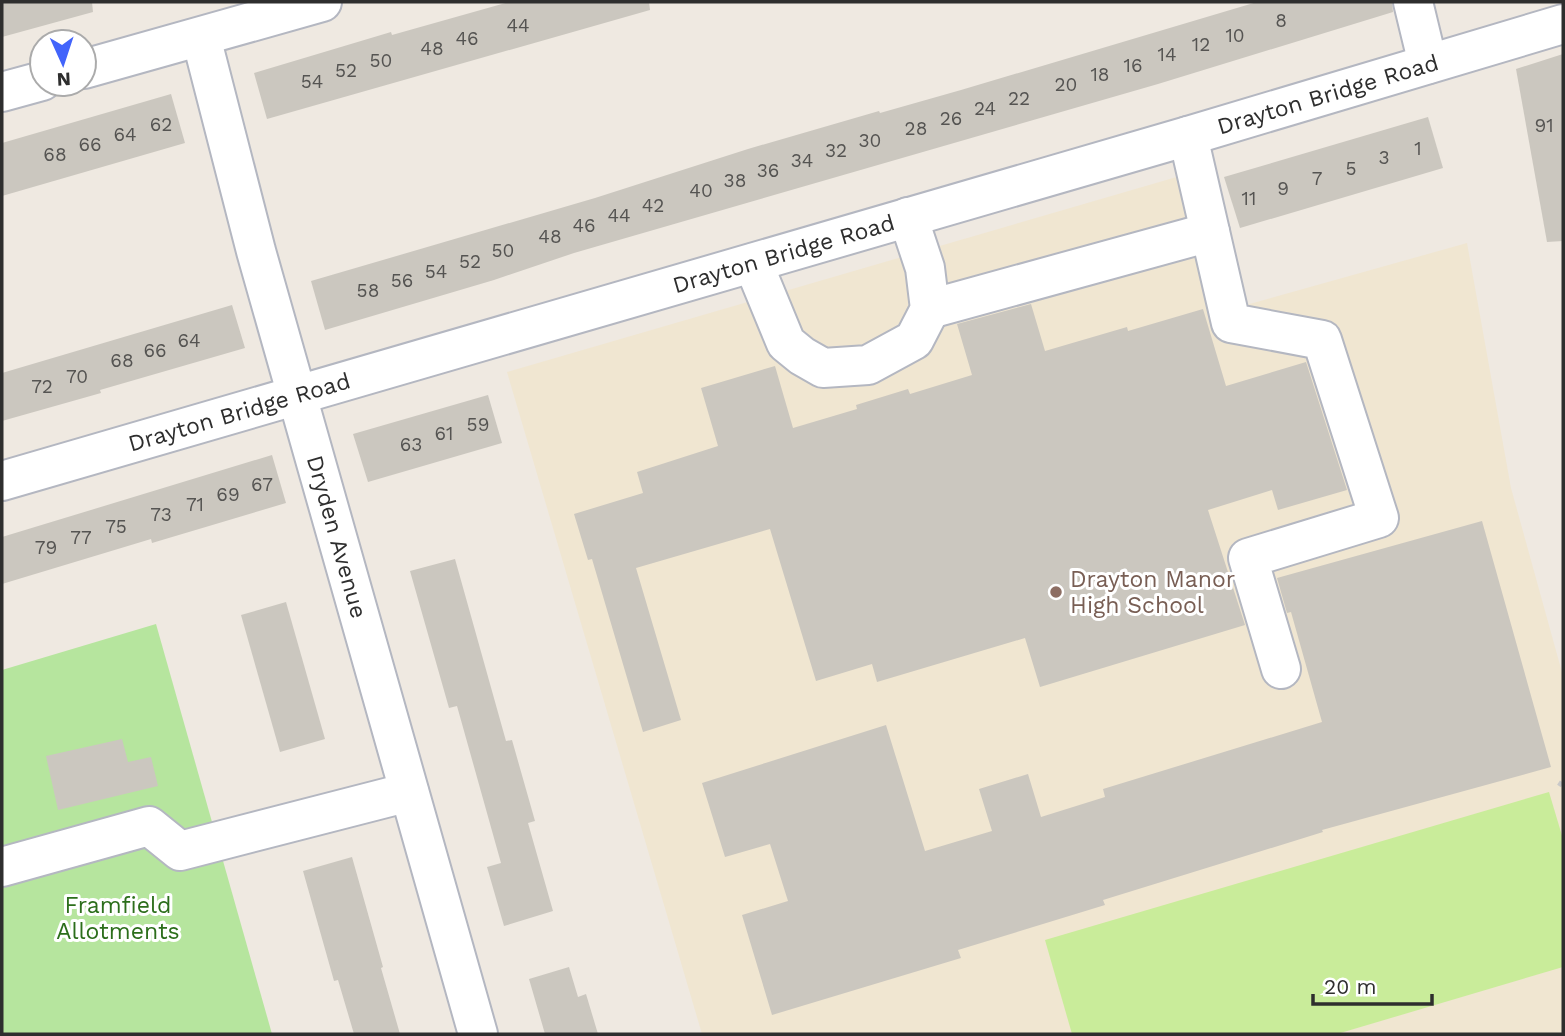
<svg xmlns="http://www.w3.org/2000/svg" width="1565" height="1036" viewBox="0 0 1565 1036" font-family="'Work Sans',sans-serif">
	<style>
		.education { fill: #f0e6d1 }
		.green { fill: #b6e59e }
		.pitch { fill: #c9ec9a }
		.building { fill: #cbc7bf }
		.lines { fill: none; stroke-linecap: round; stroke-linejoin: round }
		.minor-casing { stroke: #b4b7c1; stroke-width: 42 }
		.path { stroke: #c9c9c9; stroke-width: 4.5; stroke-dasharray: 5 3.5; stroke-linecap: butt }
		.minor { stroke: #fff; stroke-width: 38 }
		.education-dot { fill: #8d6e63; stroke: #fff; stroke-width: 2.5 }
		.labels { text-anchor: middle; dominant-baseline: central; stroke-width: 6; stroke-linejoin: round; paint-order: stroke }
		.number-label { font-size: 19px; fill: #555452 }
		.street-label { font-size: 23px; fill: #2e2e2e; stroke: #fff }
		.education-label { font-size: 23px; fill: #785e54; stroke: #fff; text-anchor: start }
		.park-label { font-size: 23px; fill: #2c6e1b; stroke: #fff }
	</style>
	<rect width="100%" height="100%" fill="#efe9e1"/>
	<polygon class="education" points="1211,167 1246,305 1467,243 1511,488 1563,676 1563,1034 702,1034 507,372"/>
	<polygon class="green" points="156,624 272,1034 2,1034 2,670"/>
	<polygon class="pitch" points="1549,792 1563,839 1563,967 1337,1034 1072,1034 1045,940"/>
	<g class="building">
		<polygon points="2,2 92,2 93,12 2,37"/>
		<polygon points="509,2 649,2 650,10 267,119 254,73 391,32 392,35"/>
		<polygon points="1257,2 1392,2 1393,12 1158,84 574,253 494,280 325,330 311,281 595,198 748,149 879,111 880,113 961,90"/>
		<polygon points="1563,54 1563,241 1547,242 1516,69"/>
		<polygon points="171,94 185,143 2,196 2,143"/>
		<polygon points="1428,117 1443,168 1240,228 1224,177"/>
		<polygon points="1031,304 1045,351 1127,327 1128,331 1203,309 1226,386 1306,362 1347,490 1278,510 1272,490 1208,510 1245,625 1040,687 1025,638 877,682 872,664 816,681 770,529 636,568 681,720 643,732 592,559 588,560 574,514 643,493 637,472 718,446 701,388 775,366 793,428 857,409 856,405 908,389 910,394 972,375 957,324"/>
		<polygon points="232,305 245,348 100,390 101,393 2,421 2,373"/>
		<polygon points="488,395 502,443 368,482 353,434"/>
		<polygon points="272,455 286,503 152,543 151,539 2,584 2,537"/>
		<polygon points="1482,521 1551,767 1322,830 1323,832 1103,900 1105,905 958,950 961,958 772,1015 742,915 788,901 770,844 725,857 702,783 886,725 925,851 992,831 979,789 1028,774 1041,817 1105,797 1103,789 1322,722 1291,612 1287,613 1277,578"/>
		<polygon points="455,559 506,741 512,740 535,821 528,823 553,911 504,926 487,867 501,863 457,706 449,708 410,571"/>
		<polygon points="286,602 325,739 280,752 241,615"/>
		<polygon points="122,739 128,762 151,757 158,786 58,810 46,756"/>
		<polygon points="352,857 383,967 381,968 400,1034 354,1034 338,980 334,981 303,871"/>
		<polygon points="569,967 578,997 586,994 598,1034 545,1034 529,979"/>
	</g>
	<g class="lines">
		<g class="minor-casing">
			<g id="minor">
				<polyline points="1413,2 1428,64"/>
				<path id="s1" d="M201,37L256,251L478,1034"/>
				<polyline points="84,69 322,2"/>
				<polyline points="2,92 42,81"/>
				<polyline points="1188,136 1231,323 1322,340 1379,518 1248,558 1281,669"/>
				<polyline points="753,263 786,343 802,356 823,368 868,365 914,340 930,309 925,268 908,217"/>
				<polyline points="930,309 1210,232"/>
				<path id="s2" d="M2,481L1188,136L1563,24"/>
				<polyline points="2,867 149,826 180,851 409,792"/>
			</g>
		</g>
		<polyline class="path" points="1559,786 1563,780"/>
		<use href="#minor" class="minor"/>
	</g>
	<circle class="education-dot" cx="1056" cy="592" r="7"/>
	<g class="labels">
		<g class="number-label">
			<text x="1281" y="20">8</text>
			<text x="518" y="25">44</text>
			<text x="1235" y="35">10</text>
			<text x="467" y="38">46</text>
			<text x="1201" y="44">12</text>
			<text x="432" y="48">48</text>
			<text x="1167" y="54">14</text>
			<text x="381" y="60">50</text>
			<text x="1133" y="65">16</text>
			<text x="346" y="70">52</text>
			<text x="1100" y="74">18</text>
			<text x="312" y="81">54</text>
			<text x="1066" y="84">20</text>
			<text x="1019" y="98">22</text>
			<text x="985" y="108">24</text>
			<text x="951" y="118">26</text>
			<text x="161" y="124">62</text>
			<text x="1544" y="125">91</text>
			<text x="916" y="128">28</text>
			<text x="125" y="134">64</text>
			<text x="870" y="140">30</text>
			<text x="90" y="144">66</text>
			<text x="1418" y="148">1</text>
			<text x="836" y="150">32</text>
			<text x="55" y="154">68</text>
			<text x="1384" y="157">3</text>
			<text x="802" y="160">34</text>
			<text x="1351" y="168">5</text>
			<text x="768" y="170">36</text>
			<text x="1317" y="178">7</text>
			<text x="735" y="180">38</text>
			<text x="1283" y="188">9</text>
			<text x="701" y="190">40</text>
			<text x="1249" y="198">11</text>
			<text x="653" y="205">42</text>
			<text x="619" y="215">44</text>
			<text x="584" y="225">46</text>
			<text x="550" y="236">48</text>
			<text x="503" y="250">50</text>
			<text x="470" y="261">52</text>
			<text x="436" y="271">54</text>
			<text x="402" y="280">56</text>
			<text x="368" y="290">58</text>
			<text x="189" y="340">64</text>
			<text x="155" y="350">66</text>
			<text x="122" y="360">68</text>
			<text x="77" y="376">70</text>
			<text x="42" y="386">72</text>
			<text x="478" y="424">59</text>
			<text x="444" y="433">61</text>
			<text x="411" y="444">63</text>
			<text x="262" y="484">67</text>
			<text x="228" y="494">69</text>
			<text x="195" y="504">71</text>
			<text x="161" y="514">73</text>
			<text x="116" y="526">75</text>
			<text x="81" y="537">77</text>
			<text x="46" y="547">79</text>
		</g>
		<g class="street-label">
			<text stroke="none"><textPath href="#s2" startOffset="1381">Drayton Bridge Road</textPath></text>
			<text stroke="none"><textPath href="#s2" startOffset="814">Drayton Bridge Road</textPath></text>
			<text stroke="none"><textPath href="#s2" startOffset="247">Drayton Bridge Road</textPath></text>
			<text stroke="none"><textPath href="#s1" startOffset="518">Dryden Avenue</textPath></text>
		</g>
		<g class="education-label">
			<text x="1070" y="579">Drayton Manor<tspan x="1070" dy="26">High School</tspan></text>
		</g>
		<g class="park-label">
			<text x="118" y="905">Framfield<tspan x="118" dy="26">Allotments</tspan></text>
		</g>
	</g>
	<rect width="1565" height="1036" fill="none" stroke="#2e2e2e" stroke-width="7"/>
	<g transform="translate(63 63) rotate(177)"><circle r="33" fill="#ffffff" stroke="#ababab" stroke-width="2"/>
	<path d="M0-5L12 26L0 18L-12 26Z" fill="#4264fb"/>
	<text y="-10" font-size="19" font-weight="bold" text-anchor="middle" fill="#2e2e2e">N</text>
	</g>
	<path d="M1313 994v10h119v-10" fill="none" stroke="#2e2e2e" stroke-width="3.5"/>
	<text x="1324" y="994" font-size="21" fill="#2e2e2e" stroke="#ffffff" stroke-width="5" paint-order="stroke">20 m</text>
</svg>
